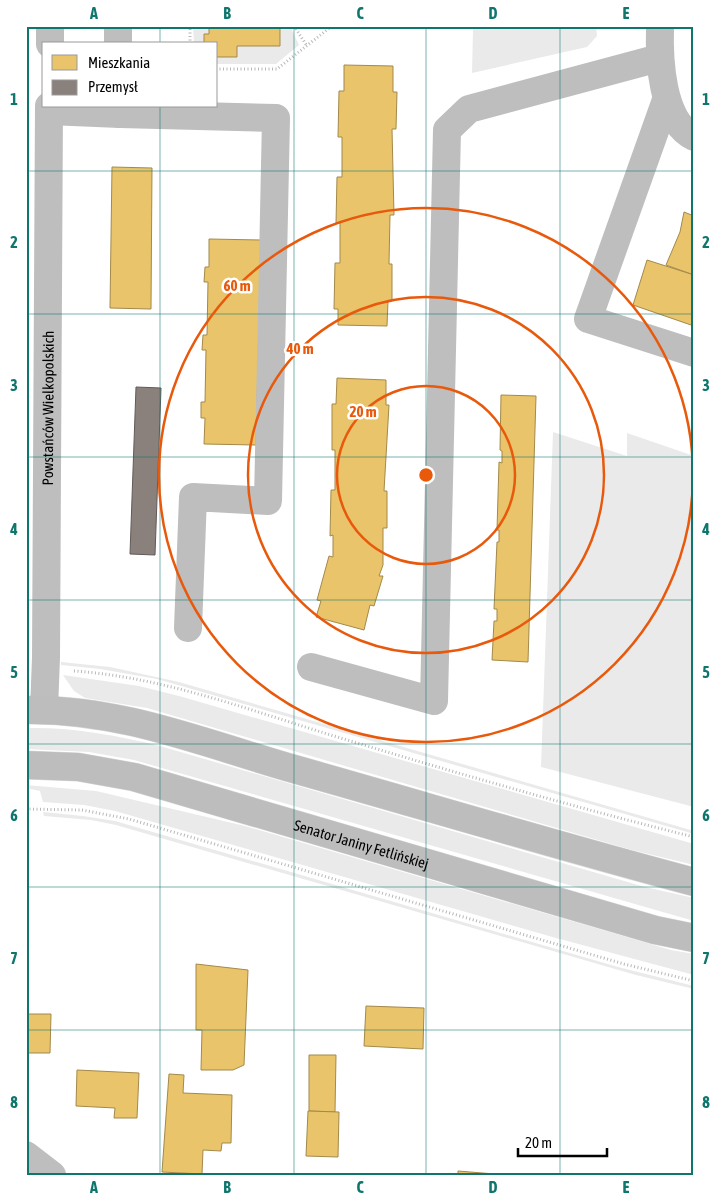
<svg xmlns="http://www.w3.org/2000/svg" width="720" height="1201" viewBox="0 0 720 1201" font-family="'Asap Condensed',sans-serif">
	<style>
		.green { fill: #eaeaea }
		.homes { fill: #e9c46a; stroke: #a3894a }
		.industry { fill: #8a817c; stroke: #615a57 }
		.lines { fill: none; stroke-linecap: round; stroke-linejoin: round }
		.major-casing { stroke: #dbdbdb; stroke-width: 29 }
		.path { stroke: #b8b8b8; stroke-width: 3; stroke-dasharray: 1 2.5; stroke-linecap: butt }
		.minor { stroke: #bebebe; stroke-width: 28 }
		.major { stroke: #bdbdbd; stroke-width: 28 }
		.grid { fill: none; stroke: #0f766e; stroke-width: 1; stroke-opacity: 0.55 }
		.ring { fill: none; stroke: #e8590c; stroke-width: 2.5 }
		.labels { text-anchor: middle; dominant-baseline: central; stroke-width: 5; stroke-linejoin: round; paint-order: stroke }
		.street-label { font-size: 15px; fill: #000; stroke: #fff }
		.centre { fill: #e8590c; stroke: #fff; stroke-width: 2.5 }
		.ring-label { font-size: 15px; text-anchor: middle; font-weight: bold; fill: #e8590c; stroke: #fff; stroke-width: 5; stroke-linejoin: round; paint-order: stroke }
		.neatline { fill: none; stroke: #0f766e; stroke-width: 2 }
		.grid-label { font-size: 16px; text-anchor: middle; font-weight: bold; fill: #0f766e }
	</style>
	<rect width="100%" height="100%" fill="#fff"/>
	<g class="green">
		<polygon points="193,26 209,26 209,34 204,34 204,44 194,44"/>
		<polygon points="280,26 290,26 299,45 276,64 216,64 216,57 237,57 237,46 280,46"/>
		<polygon points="492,26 596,26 597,36 587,47 472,73 473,29 492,29"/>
		<polygon points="553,432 627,456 627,433 694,456 694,807 541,767"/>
		<polygon points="61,662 110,667 179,682 694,831 694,834 157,679 100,669 61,665"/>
		<polygon points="63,675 139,686 179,696 694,844 694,865 632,850 147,708 85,698 74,691"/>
		<path d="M26,728C72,727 116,735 160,746L645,887L694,898V921L134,760L89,752L26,749Z"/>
		<polygon points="26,785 96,791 245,826 671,950 694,954 694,975 556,938 115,811 84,805 43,802 40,791 26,788"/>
		<polygon points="43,812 83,816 115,821 618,967 694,986 694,989 636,975 116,825 91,820 44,816"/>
	</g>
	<g class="homes">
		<polygon points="209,26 280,26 280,46 237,46 237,57 216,57 216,44 204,44 204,34 209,34"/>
		<polygon points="344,65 393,66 393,92 397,92 396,129 392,129 394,215 390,215 389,264 392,264 392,301 388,301 387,326 338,325 338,309 334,309 335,263 340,263 340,223 336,223 337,177 342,177 342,137 338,137 339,91 344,91"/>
		<polygon points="112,167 152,168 151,309 110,308"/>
		<polygon points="684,212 694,216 694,275 666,265 680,232"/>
		<polygon points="209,239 261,240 256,445 204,444 205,418 201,418 201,402 205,402 206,350 202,350 203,335 207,335 208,282 204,282 205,267 209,267"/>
		<polygon points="647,260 694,275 694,326 633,305"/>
		<polygon points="337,378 386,380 386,405 389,405 384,491 387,491 387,528 383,528 383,565 379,576 383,576 374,606 370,605 364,630 316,617 321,601 317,600 329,556 333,557 333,535 330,536 331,490 335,490 335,450 332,450 332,404 336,404"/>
		<polygon points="501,395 536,396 528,662 492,660 494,621 497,621 497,609 494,609 497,542 499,542 499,530 497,530 499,462 502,463 502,451 500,450"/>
		<polygon points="196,964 248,970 244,1065 233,1070 201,1070 202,1030 196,1030"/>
		<polygon points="366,1006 424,1008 423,1049 364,1046"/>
		<polygon points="26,1014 51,1014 50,1053 26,1053"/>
		<polygon points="309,1055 336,1055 335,1112 309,1111"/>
		<polygon points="77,1070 139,1073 137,1118 114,1118 115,1108 76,1106"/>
		<polygon points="169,1074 184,1075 183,1093 232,1095 231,1143 222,1143 221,1151 203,1150 202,1174 162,1172"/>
		<polygon points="308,1111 339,1112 338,1157 306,1156"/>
		<polygon points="458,1171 507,1175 458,1175"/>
	</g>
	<polygon class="industry" points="136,387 161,388 155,555 130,554"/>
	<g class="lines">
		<g class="major-casing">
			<g id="major">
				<path d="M26,710C117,708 201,742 287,767C422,805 558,846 694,882"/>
				<path id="s2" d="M26,765L78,767L134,777L655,930L694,938"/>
			</g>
		</g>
		<g class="path">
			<polyline points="294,26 307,46"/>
			<polyline points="190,44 190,26"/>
			<polyline points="216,69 277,69 332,26"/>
			<path d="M74,671C163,677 249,710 334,736C453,772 573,807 694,837"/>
			<polyline points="26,809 82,810 129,819 624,964 694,981"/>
		</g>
		<g class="minor">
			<polyline points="118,26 118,44"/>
			<path d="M660,26C659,58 661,121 694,137"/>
			<polyline points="50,44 50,26"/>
			<polyline points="666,100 588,319 694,353"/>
			<polyline points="120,106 120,114 276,118 268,501 193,497 188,628"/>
			<polyline points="49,111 120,114"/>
			<polyline points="311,667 434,701 447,130 469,109 659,58"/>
			<path id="s1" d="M44,710L46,657L49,106"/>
			<polyline points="26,1155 52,1175"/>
		</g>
		<use href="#major" class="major"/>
	</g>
	<path class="grid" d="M160,26V44M294,26V1175M426,26V1175M560,26V1175M160,106V1175M26,171H694M26,314H694M26,457H694M26,600H694M26,744H694M26,887H694M26,1030H694"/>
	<g class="ring">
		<circle cx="426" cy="475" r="89"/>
		<circle cx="426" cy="475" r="178"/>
		<circle cx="426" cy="475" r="267"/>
	</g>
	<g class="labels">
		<g class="street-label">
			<text stroke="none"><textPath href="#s1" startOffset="302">Powstańców Wielkopolskich</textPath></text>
			<text stroke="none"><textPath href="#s2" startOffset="346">Senator Janiny Fetlińskiej</textPath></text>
		</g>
	</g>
	<circle cx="426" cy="475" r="8" class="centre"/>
	<g class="ring-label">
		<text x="237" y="291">60 m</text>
		<text x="300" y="354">40 m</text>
		<text x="363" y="417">20 m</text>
	</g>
	<rect width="720" height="1201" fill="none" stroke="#ffffff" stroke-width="55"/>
	<rect x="42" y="42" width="175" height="65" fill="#ffffff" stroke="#999999"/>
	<rect x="52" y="55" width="25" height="15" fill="#e9c46a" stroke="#999999"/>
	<text x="88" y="68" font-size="15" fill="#000000">Mieszkania</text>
	<rect x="52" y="80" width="25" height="15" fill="#8a817c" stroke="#999999"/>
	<text x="88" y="92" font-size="15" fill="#000000">Przemysł</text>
	<path d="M518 1148v8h89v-8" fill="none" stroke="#000000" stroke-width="2.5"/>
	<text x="525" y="1148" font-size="15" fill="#000000" stroke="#ffffff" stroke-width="4" paint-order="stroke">20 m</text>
	<rect x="28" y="28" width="664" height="1146" class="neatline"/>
	<g class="grid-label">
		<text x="94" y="19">A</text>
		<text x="227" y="19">B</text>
		<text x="360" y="19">C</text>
		<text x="493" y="19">D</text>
		<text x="626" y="19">E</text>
		<text x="14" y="105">1</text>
		<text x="706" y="105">1</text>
		<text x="14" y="248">2</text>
		<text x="706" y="248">2</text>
		<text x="14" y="391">3</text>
		<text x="706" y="391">3</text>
		<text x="14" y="535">4</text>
		<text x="706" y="535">4</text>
		<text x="14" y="678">5</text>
		<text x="706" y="678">5</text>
		<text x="14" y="821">6</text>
		<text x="706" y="821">6</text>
		<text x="14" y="964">7</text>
		<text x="706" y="964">7</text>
		<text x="14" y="1108">8</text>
		<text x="706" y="1108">8</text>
		<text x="94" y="1193">A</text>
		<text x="227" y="1193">B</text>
		<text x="360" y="1193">C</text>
		<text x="493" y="1193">D</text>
		<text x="626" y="1193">E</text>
	</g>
</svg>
